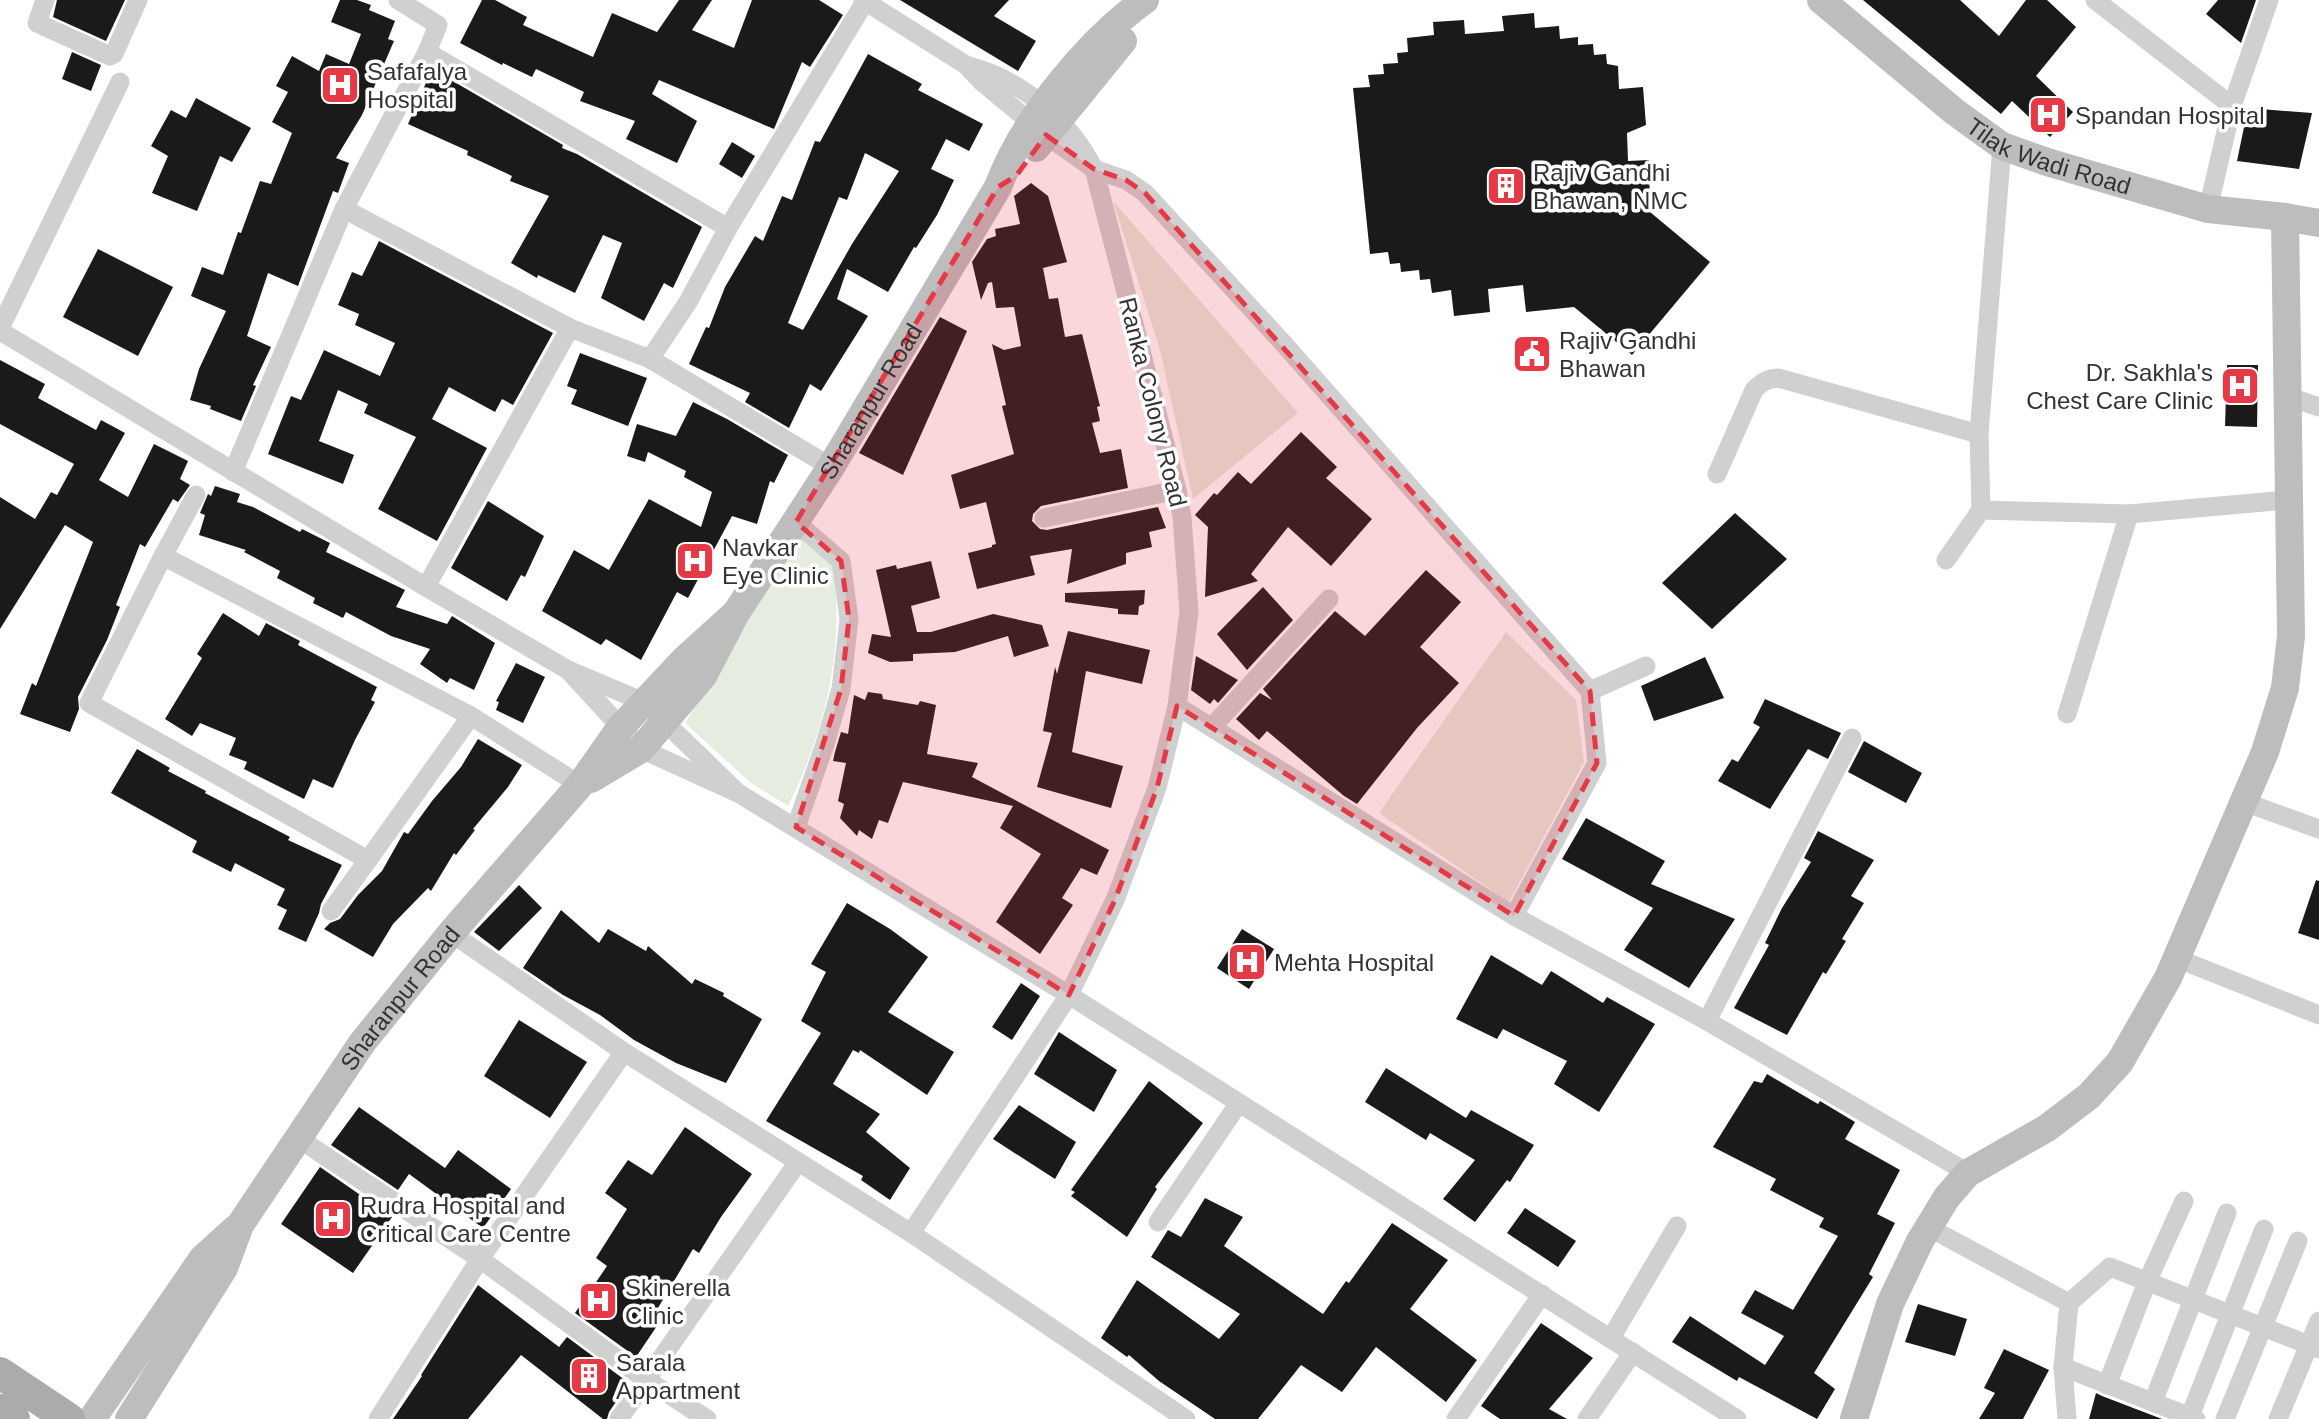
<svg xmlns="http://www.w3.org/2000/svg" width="2319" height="1419" viewBox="0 0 2319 1419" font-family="Arial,sans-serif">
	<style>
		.green { fill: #e6ecdf }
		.building { fill: #1a1a1a; fill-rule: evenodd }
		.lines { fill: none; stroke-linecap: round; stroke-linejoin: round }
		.street { stroke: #d0d0d0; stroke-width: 19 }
		.secondary { stroke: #bdbdbd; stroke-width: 28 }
		.primary { stroke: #ababab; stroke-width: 32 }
		.marked { fill: #e63946; fill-opacity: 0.2; stroke: #e63946; stroke-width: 5; stroke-dasharray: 14 9; stroke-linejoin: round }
		.labels { text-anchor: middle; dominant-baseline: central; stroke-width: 7; stroke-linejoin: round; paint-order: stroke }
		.poi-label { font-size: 24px; fill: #333; stroke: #fff; text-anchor: start }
		.street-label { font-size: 24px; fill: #333; stroke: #fff }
	</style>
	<rect width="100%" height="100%" fill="#fff"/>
	<g class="green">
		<polygon points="1113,201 1298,413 1193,499 1160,350"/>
		<path d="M800,536L832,562C846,646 825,731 788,806L751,783L685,723Z"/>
		<polygon points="1506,632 1576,700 1584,762 1509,902 1379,813"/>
	</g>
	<g class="building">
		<polygon points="57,0 125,0 106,41 53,17"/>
		<polygon points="340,0 357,0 371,5 369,10 395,21 388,39 394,41 362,115 336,158 349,163 338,193 333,191 298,286 268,273 247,336 271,347 253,385 256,386 241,421 210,409 211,406 190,400 199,369 226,311 191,296 202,267 223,275 238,232 241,233 260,181 271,184 292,133 272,122 288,92 276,86 292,56 319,71 326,54 349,64 361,34 331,22"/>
		<polygon points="482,0 495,0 527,17 523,25 593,57 612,13 657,32 679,0 712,0 692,30 734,48 752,0 819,0 843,15 810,67 802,62 774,129 659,80 652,94 697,121 677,163 626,139 635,121 580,101 584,92 536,69 532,77 503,63 502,65 460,43"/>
		<polygon points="900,0 1009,0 994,16 1036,41 1018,71"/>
		<polygon points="1863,0 1960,0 1999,36 2026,0 2047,0 2076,27 2036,76 2073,112 2050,137 2012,101 2001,114"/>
		<polygon points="2218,0 2256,0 2241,43 2206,14"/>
		<polygon points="1534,13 1535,28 1559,26 1560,39 1578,37 1578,45 1593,44 1594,55 1606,54 1607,64 1618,66 1619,89 1643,87 1646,125 1627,133 1628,161 1649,160 1650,212 1710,262 1632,355 1574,307 1526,312 1523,285 1488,289 1490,312 1454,316 1451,290 1432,293 1430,279 1420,280 1419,270 1401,272 1400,263 1390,264 1388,252 1370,254 1353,88 1370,87 1368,75 1384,74 1383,64 1398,63 1397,53 1408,52 1407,38 1434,35 1433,22 1464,20 1465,34 1504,31 1502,16"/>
		<polygon points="72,52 101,65 91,91 62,79"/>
		<path d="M868,54L922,84L918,90L983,124L969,151L946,139L931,169L954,180L937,215L916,248L914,247L888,292L847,269L837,299L868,316L821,391L810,384L789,428L745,402L750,393L689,364L706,327L709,328L725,287L755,236L763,241L782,196L792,200L815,141L820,142ZM865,153L899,171L852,244L803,330L788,323L839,197L847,200Z"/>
		<polygon points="432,69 563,145 562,148 577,154 702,227 673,288 664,283 644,321 601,298 622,243 603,235 575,293 538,275 537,278 511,263 549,196 510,181 512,176 467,155 468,151 408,124"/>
		<polygon points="196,98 251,128 232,162 220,156 197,211 152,193 168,156 151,146 171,110 186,118"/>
		<polygon points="2248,108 2312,113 2299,169 2237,161"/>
		<polygon points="732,142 755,156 742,178 719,164"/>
		<polygon points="1031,183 1048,196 1067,262 1043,268 1049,299 1058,298 1065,337 1082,334 1100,406 1097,407 1100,421 1092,423 1100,453 1121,449 1128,488 1041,506 1033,514 1032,521 1040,529 1047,530 1158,507 1166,528 1149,532 1152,547 1126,553 1126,564 1067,584 1072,549 1030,556 1035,575 977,589 968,553 992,547 992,545 996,544 986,502 960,509 951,475 1014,454 1002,406 1006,405 992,344 1004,350 1021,346 1014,307 996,308 992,282 988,283 981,300 972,262 987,239 996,236 995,229 1020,224 1014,196"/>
		<polygon points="379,241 553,333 513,405 502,399 495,412 449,387 432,419 487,448 437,541 378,509 416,437 364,413 368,404 338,390 319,441 354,455 343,484 268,454 291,396 301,400 324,350 380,376 395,343 355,325 359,314 338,305 352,272 362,276"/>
		<polygon points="98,249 173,287 138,356 63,317"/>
		<polygon points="940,317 967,331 903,475 859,453"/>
		<polygon points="580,353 647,378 628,426 571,404 577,390 567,386"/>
		<polygon points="0,360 45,384 38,398 96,430 101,420 125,433 99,480 128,497 154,444 188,461 180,479 190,485 178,502 173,499 145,547 140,544 116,605 120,607 107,640 78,697 79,709 70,732 20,714 32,683 36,686 93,542 65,525 0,629 0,497 35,519 51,492 57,495 74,464 0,424"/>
		<polygon points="2227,365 2258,365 2257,427 2225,426"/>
		<polygon points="693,402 727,419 788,455 774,483 770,481 757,524 732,516 688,598 677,592 641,660 606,639 601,645 542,611 574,550 609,570 649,499 701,527 712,492 684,477 686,471 648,452 645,462 627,456 637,424 676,436"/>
		<polygon points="1301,432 1337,467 1326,478 1372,519 1331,566 1288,527 1251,574 1258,581 1205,597 1208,527 1195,515 1214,493 1217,495 1238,472 1251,484"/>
		<polygon points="215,486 240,494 237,502 253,507 300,532 302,529 330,543 326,552 405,590 396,607 447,624 452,616 495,643 474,690 450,678 447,683 420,664 430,649 391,636 346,612 343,618 313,603 315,598 277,578 280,571 244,552 246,550 199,535 205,515 200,513 208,494 211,496"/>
		<polygon points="488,501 544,536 525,577 521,575 507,601 451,568"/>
		<polygon points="1735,513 1787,559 1712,629 1662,583"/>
		<polygon points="931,561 940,598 911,606 917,632 931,632 993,614 1042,625 1049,646 1014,657 1008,636 955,652 913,654 913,661 890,662 868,653 872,634 891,637 876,570 896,565 897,569"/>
		<polygon points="1426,570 1461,602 1420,647 1459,683 1417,728 1357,804 1344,796 1267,731 1259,740 1236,719 1260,693 1272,700 1263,689 1335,611 1365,636"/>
		<polygon points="1263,587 1293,620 1247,670 1217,634"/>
		<polygon points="1145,590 1144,604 1139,606 1138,615 1118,614 1118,609 1065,602 1065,593"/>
		<polygon points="223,613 259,636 266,623 300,641 298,645 377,687 371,700 375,702 355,740 333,788 313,779 304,799 244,769 247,762 229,755 236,738 200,723 192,736 165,719 202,658 197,654"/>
		<polygon points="1068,631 1150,650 1142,684 1086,671 1072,752 1123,766 1111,808 1037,787 1052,733 1043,731 1055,667 1057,674"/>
		<polygon points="1196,656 1238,680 1218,703 1214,699 1210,704 1191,690"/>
		<polygon points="1705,657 1724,698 1654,721 1641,686"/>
		<polygon points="516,663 545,677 523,723 496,710 499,702 496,701"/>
		<polygon points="868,692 882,694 883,699 918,705 920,701 936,705 927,754 978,763 972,777 1109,850 1097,875 1081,868 1062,898 1073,905 1040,954 996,922 1041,854 1000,828 1013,806 903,782 888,823 879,820 872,839 859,830 857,836 840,818 844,804 838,801 846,763 833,761 835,752 841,732 848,734 854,695 865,700"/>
		<polygon points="1765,699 1841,733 1828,759 1808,749 1770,809 1718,781 1732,759 1738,762 1760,727 1753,723"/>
		<polygon points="478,739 522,765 508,787 473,829 475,830 456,855 454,853 431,891 428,888 393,924 373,957 324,929 330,923 340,919 358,895 382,871 404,832 408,834 432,801 461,767"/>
		<polygon points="1864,741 1922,773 1906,803 1848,772"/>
		<polygon points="137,749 170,768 168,771 206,791 205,793 290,837 288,840 342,865 321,904 319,913 306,942 278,929 287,910 277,905 285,889 235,863 231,872 192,852 197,841 111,793"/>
		<polygon points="1586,818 1665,861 1651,884 1735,919 1689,988 1624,950 1653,908 1562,859"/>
		<polygon points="1818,831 1874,860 1851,896 1864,903 1842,939 1846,941 1826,974 1823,972 1787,1035 1734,1008 1769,945 1765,943 1782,908 1811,862 1804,858"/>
		<polygon points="2316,880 2319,881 2319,940 2298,933"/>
		<polygon points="519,885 542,908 499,951 474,932"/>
		<polygon points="847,903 890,929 928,957 888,1012 954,1052 927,1095 860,1050 859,1053 853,1050 833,1084 880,1114 866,1132 910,1168 890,1200 861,1180 863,1176 766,1121 821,1033 801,1021 826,972 811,964"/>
		<polygon points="561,910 599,943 608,929 646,951 648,946 692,984 695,979 724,993 723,996 762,1019 726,1083 676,1063 634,1040 600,1015 563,995 523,968"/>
		<polygon points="1242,929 1274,949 1249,989 1217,968"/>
		<polygon points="1491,955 1542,985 1551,971 1603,1003 1607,997 1655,1024 1599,1112 1554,1084 1567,1061 1503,1029 1497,1039 1456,1019"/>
		<polygon points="1021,983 1040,996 1012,1040 992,1027"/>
		<polygon points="519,1020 587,1062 550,1118 484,1076"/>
		<polygon points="1059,1032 1117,1070 1094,1112 1034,1074"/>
		<polygon points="1386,1068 1466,1118 1471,1110 1534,1145 1510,1182 1507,1180 1475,1222 1443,1199 1475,1160 1430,1133 1426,1140 1365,1102"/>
		<polygon points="1767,1074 1818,1104 1820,1101 1855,1122 1845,1139 1900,1170 1877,1214 1895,1223 1869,1274 1873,1277 1814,1373 1835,1389 1817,1419 1739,1377 1737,1381 1672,1342 1690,1316 1765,1365 1784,1336 1741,1313 1755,1290 1793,1310 1838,1236 1819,1227 1824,1218 1770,1190 1776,1179 1713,1147 1754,1081 1762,1083"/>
		<polygon points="1149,1081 1203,1123 1155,1187 1157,1189 1127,1237 1071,1196 1075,1192 1071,1190"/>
		<polygon points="1019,1105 1076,1142 1055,1179 993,1139"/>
		<polygon points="359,1107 445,1168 458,1150 511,1189 483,1228 409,1174 398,1190 331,1145"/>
		<polygon points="685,1127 752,1174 721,1217 699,1253 693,1249 652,1318 659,1323 636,1357 575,1313 607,1266 596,1258 627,1209 605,1193 628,1160 652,1175"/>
		<polygon points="320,1167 392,1217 353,1273 281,1224"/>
		<polygon points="1205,1198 1243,1217 1224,1246 1323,1314 1346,1281 1349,1283 1392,1223 1448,1260 1410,1309 1477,1360 1446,1402 1376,1347 1342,1392 1301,1365 1258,1419 1215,1419 1159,1381 1129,1355 1127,1357 1101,1338 1137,1280 1219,1339 1240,1314 1151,1257 1168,1230 1181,1237"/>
		<polygon points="1525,1208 1576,1241 1558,1267 1507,1233"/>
		<polygon points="478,1285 559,1347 567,1337 629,1383 609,1412 607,1419 603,1419 521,1355 468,1419 393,1419 422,1376 421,1375"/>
		<polygon points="1918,1304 1967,1319 1955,1356 1905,1342"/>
		<polygon points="1541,1323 1593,1358 1549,1409 1567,1419 1500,1419 1481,1406"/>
		<polygon points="2004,1349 2049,1370 2023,1419 1979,1419 1995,1393 1984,1388"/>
		<polygon points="2096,1393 2102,1396 2162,1419 2089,1419"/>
	</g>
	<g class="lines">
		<g class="street">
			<polyline points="45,0 37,23 110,56 114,54 138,0"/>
			<polyline points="398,0 438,25 427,52"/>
			<polyline points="863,0 966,65 982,82 1046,135 1094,169 1126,180 1145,193 1283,343 1590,691 1597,763 1514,916 1177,706"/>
			<polyline points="2095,0 2232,106"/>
			<polyline points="2208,209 2232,106 2269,0"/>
			<polyline points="728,228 427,52 344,209 570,328 650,359 831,467"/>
			<polyline points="0,328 120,82"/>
			<polyline points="0,331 426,587 568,670 644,702 738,793 641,749 568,670"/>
			<polyline points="650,359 688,302 728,228 866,0"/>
			<polyline points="2287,396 2319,407"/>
			<polyline points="1979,434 2002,146"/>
			<polyline points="233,472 344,209"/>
			<path d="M1717,474L1754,390C1762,382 1767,379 1778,378L1979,434L1981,510L1946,560"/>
			<polyline points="1981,510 2129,514"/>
			<polyline points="1044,518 1177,490"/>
			<polyline points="796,522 841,561 849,619 841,689 825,744 796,827"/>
			<polygon points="163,556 471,716 368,860 89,703"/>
			<polyline points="163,556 196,495"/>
			<polyline points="426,587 570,328"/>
			<polyline points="1590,691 1646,666"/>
			<polyline points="2067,714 2129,514 2287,500"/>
			<polyline points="471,716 580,785"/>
			<polyline points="1212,727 1329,599"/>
			<polyline points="738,793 1069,995 1737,1419"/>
			<polyline points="2244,802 2319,829"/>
			<polyline points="331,911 368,860"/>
			<polyline points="1514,916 1707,1021 1968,1173"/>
			<polyline points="451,933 624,1052 911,1233 1186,1419"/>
			<polyline points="2176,958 2319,1015"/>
			<polyline points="1707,1021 1852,738"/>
			<polyline points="298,1138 480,1259 645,1379 707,1419"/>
			<polyline points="1158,1222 1239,1103"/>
			<polyline points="1928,1227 2069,1303 2063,1367"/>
			<path d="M911,1233L1069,995L1115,900L1157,788L1177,706L1189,612L1182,517L1177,490L1094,169C1069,120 1022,80 969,66"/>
			<polyline points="2069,1303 2110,1267 2319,1349"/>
			<polyline points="1611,1338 1677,1226"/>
			<polyline points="2107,1385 2147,1282 2184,1201"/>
			<polyline points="2153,1402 2227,1213"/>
			<polyline points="2190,1416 2264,1229"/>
			<polyline points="378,1419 480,1259 624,1052"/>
			<polyline points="619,1419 798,1162"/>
			<polyline points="1456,1419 1542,1294"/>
			<polyline points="1587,1419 1633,1352"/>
			<polyline points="2067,1419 2063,1367 2196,1419"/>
			<polyline points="2225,1419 2298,1241"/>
			<polyline points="2278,1419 2319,1321"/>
		</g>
		<g class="secondary">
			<path id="s1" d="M1821,0L1955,112L2002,146L2047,162L2208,209L2285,217L2319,223"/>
			<polyline points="1036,148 1123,41"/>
			<path id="s2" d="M591,779L641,749L703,676L736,613L831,467L998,187C1023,120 1087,42 1145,0"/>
			<polyline points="92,1419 203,1258 235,1229"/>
			<path id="s3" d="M129,1419L224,1268L240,1225L362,1043L451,933L580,785L620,728L683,661L736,613"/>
			<polyline points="1854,1419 1890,1304 1920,1241 1947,1197 1968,1173 2047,1128 2089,1096 2120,1062 2168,978 2265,752 2285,688 2291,636 2285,217"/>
		</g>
		<g class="primary">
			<polyline points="0,1373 69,1419"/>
			<polyline points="0,1410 14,1419"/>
		</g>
	</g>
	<path class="marked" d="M1046,135L1094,169L1126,180L1145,193L1590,691L1597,763L1514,916L1177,706L1157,788L1115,900L1069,995L796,827L841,689L849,619L841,561L796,522L998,187L1016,176Z"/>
	<defs>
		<g id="hospital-square" transform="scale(2.0125)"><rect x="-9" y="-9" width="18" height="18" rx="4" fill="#e63946" stroke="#fff"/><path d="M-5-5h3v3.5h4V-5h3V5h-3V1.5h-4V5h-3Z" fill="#fff"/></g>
		<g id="building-square" transform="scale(2.0125)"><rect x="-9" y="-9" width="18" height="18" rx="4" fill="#e63946" stroke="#fff"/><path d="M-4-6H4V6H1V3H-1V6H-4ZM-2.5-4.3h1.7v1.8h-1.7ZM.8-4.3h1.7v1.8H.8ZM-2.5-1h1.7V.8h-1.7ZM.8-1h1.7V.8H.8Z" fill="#fff"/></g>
		<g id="civic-square" transform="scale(2.0125)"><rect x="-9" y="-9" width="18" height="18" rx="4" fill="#e63946" stroke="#fff"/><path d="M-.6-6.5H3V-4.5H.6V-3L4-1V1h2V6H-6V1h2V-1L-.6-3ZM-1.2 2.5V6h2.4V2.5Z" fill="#fff"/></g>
	</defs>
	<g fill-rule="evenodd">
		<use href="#hospital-square" x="340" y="85"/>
		<use href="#hospital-square" x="2048" y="115"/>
		<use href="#building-square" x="1506" y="186"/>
		<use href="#civic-square" x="1532" y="354"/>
		<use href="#hospital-square" x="2240" y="386"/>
		<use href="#hospital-square" x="695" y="561"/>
		<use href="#hospital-square" x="1247" y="962"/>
		<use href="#hospital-square" x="333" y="1219"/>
		<use href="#hospital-square" x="598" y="1301"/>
		<use href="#building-square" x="589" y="1376"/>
	</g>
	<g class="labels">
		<g class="poi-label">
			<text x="367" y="71">Safafalya<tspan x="367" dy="28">Hospital</tspan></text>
			<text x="2075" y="115">Spandan Hospital</text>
			<text x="1533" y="172">Rajiv Gandhi<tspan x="1533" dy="28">Bhawan, NMC</tspan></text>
			<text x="1559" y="340">Rajiv Gandhi<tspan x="1559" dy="28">Bhawan</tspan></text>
			<text x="2213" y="372" text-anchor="end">Dr. Sakhla's<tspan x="2213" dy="28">Chest Care Clinic</tspan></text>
			<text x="722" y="547">Navkar<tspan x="722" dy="28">Eye Clinic</tspan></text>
			<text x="1274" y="962">Mehta Hospital</text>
			<text x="360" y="1205">Rudra Hospital and<tspan x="360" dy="28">Critical Care Centre</tspan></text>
			<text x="625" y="1287">Skinerella<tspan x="625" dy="28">Clinic</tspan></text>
			<text x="616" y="1362">Sarala<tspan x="616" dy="28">Appartment</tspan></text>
		</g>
		<g class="street-label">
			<text stroke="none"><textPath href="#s1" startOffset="280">Tilak Wadi Road</textPath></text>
			<text stroke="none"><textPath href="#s2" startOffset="476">Sharanpur Road</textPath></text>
			<text transform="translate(1153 402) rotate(76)">Ranka Colony Road</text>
			<text stroke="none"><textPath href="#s3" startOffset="502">Sharanpur Road</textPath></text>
		</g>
	</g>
</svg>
